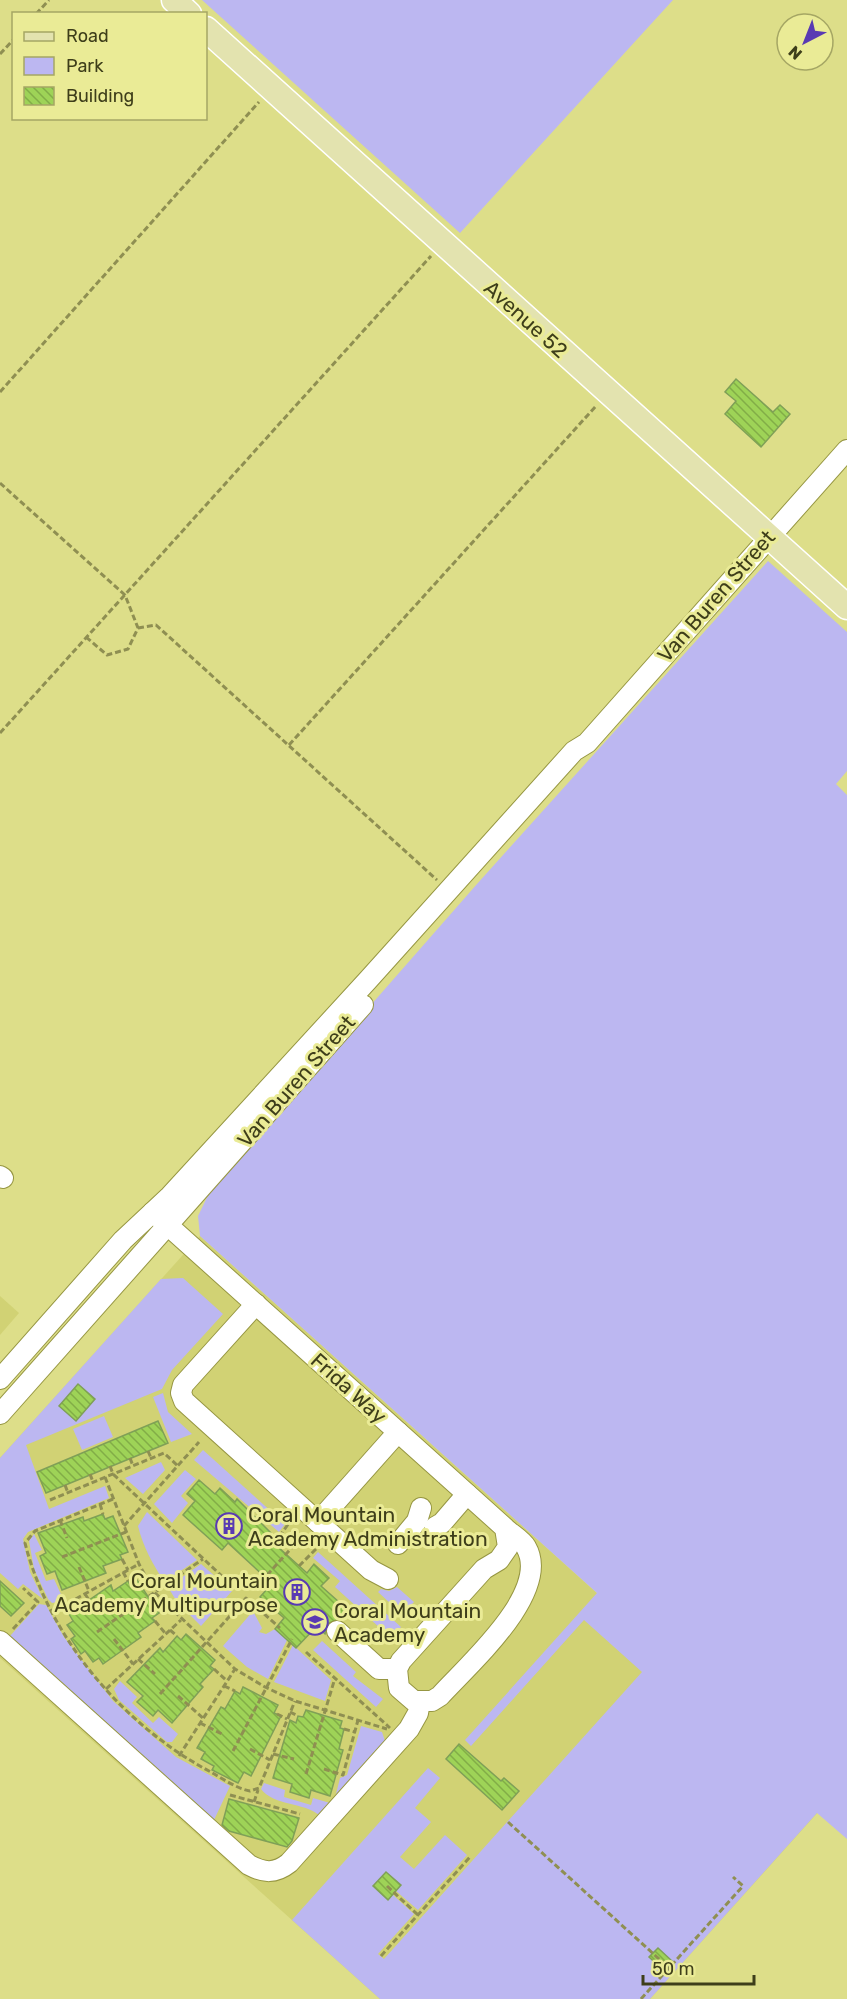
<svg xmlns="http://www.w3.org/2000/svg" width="847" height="1999" viewBox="0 0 847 1999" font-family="Rubik,sans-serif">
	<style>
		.built { fill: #d1d274 }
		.green { fill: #bcb7f1 }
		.building { fill: url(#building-back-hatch); stroke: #7fa057; stroke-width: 1.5 }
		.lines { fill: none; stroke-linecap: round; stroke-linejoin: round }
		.minor-casing { stroke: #969642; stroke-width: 22 }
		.major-casing { stroke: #fff; stroke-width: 27 }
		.path { stroke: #8f8f52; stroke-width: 3; stroke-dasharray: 6 3; stroke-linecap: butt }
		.minor { stroke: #fff; stroke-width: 20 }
		.major { stroke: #e3e3af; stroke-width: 24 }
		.labels { text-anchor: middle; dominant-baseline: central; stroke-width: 6; stroke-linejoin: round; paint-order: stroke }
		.street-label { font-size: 21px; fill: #3e3e1a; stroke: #eaeb96 }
		.poi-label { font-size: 21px; fill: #3e3e1a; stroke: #eaeb96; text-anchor: start }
	</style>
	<defs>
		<pattern id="building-back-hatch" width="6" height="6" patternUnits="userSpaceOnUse" patternTransform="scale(1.5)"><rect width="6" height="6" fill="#9ed357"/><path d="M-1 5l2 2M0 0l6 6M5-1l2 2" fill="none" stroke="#82ad47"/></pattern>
	</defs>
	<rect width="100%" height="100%" fill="#ddde89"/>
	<g class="built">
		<polygon points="200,1236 828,1801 650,1999 380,1999 0,1658 0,1458"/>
		<polygon points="0,1296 19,1313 0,1335"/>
	</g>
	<g class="green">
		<polygon points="202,0 673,0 460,233"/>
		<polygon points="768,561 847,632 847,771 836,784 847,795 847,1839 817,1813 650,1999 380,1999 292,1920 428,1768 440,1778 415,1808 431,1822 400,1857 414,1869 445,1835 467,1855 418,1910 396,1891 373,1886 387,1899 392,1894 414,1914 378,1954 384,1959 642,1672 584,1620 471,1746 465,1740 597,1593 200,1236 198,1216 213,1185 477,884"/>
		<polygon points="183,1278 223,1314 172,1370 162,1389 26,1445 49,1509 105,1486 109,1498 28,1532 23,1539 30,1572 43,1599 23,1584 18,1589 0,1573 0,1458 161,1279"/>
		<polygon points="163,1393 168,1412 192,1434 171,1442 153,1397"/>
		<polygon points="104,1416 113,1437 82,1450 73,1429"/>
		<polygon points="203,1450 285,1524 279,1532 194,1460"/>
		<polygon points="161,1462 165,1470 143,1494 125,1478"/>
		<polygon points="185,1470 196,1479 181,1496 188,1503 172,1523 154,1504"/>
		<path d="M147,1512L197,1560L164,1582C153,1564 143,1547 138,1526Z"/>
		<polygon points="34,1534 42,1550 35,1553 46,1581 54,1579 64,1601 52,1603 48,1599 34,1569 29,1541"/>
		<polygon points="318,1552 401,1627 391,1638 335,1587 340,1581 313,1558"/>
		<polygon points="201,1564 232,1591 201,1626 177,1602 168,1587"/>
		<polygon points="397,1587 414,1602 402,1614 378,1592 381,1589 389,1591"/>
		<polygon points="39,1604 46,1605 64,1637 113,1701 176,1757 230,1786 214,1820 10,1636"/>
		<polygon points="253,1611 262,1628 259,1632 266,1634 275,1629 287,1640 268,1679 247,1667 223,1646"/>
		<polygon points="322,1641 356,1672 353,1676 383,1699 376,1707 313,1650"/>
		<polygon points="293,1645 331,1680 325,1701 274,1682"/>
		<polygon points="120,1681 137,1697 132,1703 153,1723 159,1717 178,1734 172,1742 167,1742 119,1700 114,1689"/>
		<polygon points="361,1726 382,1732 385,1741 335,1798 340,1778 347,1775"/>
		<path d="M264,1783L285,1790L284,1797L311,1805L313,1798L330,1803L319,1815C303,1802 274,1806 261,1789Z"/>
	</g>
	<g class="building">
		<polygon points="736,379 773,412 780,405 790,414 761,447 725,414 736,401 725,392"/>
		<polygon points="78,1384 95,1399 76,1421 59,1406"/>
		<polygon points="158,1421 168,1443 46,1493 37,1472"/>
		<polygon points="199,1480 215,1494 220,1488 235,1502 237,1499 271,1533 267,1537 307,1573 314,1564 329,1578 321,1586 348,1610 340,1619 329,1623 325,1634 317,1626 296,1648 275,1629 284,1618 260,1597 269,1587 264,1582 267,1579 228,1543 222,1550 183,1515 195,1501 187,1494"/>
		<polygon points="103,1514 105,1519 113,1516 128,1552 120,1555 122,1559 103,1566 106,1573 62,1590 55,1571 47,1574 40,1556 46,1553 38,1533 83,1517 84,1521"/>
		<polygon points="137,1580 159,1613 152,1618 155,1621 138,1633 141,1637 120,1652 103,1664 99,1658 93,1662 85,1651 81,1654 71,1639 75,1636 67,1625 73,1621 69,1614 111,1585 113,1591 128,1581 130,1585"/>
		<polygon points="0,1581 24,1603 11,1616 0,1606"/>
		<polygon points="186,1634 215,1660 210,1666 214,1669 200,1684 203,1687 172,1723 158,1710 153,1716 137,1702 143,1696 127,1682 160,1648 163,1652 177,1636 181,1640"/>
		<polygon points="243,1687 278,1705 274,1713 281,1716 251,1776 244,1772 238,1783 212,1770 214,1766 201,1759 205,1752 197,1748 221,1707 225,1709 235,1691 240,1694"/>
		<polygon points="306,1710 342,1721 340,1728 344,1729 339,1749 343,1750 330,1796 311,1790 309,1798 290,1792 292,1784 273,1778 290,1720 296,1723 298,1716 303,1717"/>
		<polygon points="459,1744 501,1781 504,1778 519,1791 502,1810 446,1759"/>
		<polygon points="229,1799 299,1818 292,1841 287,1847 229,1831 222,1825"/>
		<polygon points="386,1872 401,1885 388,1900 373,1886"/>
		<polygon points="658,1948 672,1961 664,1971 649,1957"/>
	</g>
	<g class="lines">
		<g class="minor-casing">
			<g id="minor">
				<polyline points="0,1176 3,1178"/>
				<path d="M153,1212C270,1317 388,1423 505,1528C511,1534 522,1540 526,1547C552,1592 468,1665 440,1696L432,1701H414L399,1688L397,1669L401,1661L484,1569L499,1560L508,1547L505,1528"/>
				<polyline points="256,1304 183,1385 181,1393 184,1401 371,1570 388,1579"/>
				<polyline points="0,1379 123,1240 170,1196 368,980 574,751 587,743 847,450"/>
				<polyline points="0,1414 363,1005"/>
				<polyline points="318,1522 398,1432"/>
				<polyline points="435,1527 442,1523 467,1494"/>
				<polyline points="398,1544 417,1521 421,1508"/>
				<polyline points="337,1631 379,1669 397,1669"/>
				<path d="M0,1641L249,1865C264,1873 275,1874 289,1863L409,1729L418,1713L420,1702"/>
			</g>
		</g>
		<g class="major-casing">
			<g id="major">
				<polyline points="174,0 189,14"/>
				<polyline points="206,29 847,607"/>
			</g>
		</g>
		<g class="path">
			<polyline points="36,14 49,0"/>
			<polyline points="0,54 14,39"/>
			<polyline points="0,392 259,102"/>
			<polyline points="0,483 125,595 138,628 128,649 107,655 86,637"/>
			<polyline points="138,628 156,625 437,880"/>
			<polyline points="0,733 431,256"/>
			<polyline points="289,745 596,406"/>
			<polyline points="148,1451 151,1458"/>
			<polyline points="130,1458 133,1466"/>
			<polyline points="110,1466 113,1474 226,1580"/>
			<polyline points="90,1474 93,1482"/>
			<polyline points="105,1477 139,1564 154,1592 235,1669 265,1687 295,1701 387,1729"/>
			<polyline points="65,1485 68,1493"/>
			<path d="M113,1499L35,1531L25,1543C49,1638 123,1725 209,1771C222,1778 235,1788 250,1791L259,1788L295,1701"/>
			<polyline points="50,1500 164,1453 178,1466"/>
			<polyline points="100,1504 103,1514"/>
			<polyline points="60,1520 67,1538"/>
			<polyline points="124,1526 199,1442"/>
			<polyline points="274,1544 289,1523"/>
			<polyline points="62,1557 126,1532"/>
			<polyline points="122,1559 128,1570"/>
			<polyline points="299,1566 317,1548"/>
			<polyline points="79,1567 89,1591"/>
			<polyline points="123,1572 128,1581"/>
			<polyline points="261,1582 303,1535"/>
			<polyline points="85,1594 97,1612"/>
			<polyline points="52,1612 139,1564"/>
			<polyline points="155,1621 165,1633"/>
			<polyline points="13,1629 38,1602 23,1588"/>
			<polyline points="170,1630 177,1636"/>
			<polyline points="97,1632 203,1559"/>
			<polyline points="114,1639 133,1664"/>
			<polyline points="306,1652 390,1728"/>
			<polyline points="138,1659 155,1674"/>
			<polyline points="214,1669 227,1681"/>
			<polyline points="224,1686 235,1691"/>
			<polyline points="106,1689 181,1620"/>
			<polyline points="160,1694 246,1598 280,1628"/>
			<polyline points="178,1696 203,1718"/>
			<polyline points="290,1712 298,1716"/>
			<polyline points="277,1714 287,1719"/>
			<polyline points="200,1723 222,1734"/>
			<polyline points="344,1729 355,1732"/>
			<polyline points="250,1749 270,1760"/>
			<polyline points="233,1751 292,1639"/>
			<polyline points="273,1754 294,1759"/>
			<polyline points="179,1756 235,1669"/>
			<polyline points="324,1769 343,1775 358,1720"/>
			<polyline points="306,1774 335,1678"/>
			<polyline points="230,1795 300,1814"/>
			<polyline points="254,1802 258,1790"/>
			<polyline points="508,1822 669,1968"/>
			<polyline points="387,1886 418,1915"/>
			<polyline points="381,1956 470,1857"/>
			<polyline points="641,1999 743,1886 733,1877"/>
		</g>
		<use href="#minor" class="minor"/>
		<use href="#major" class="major"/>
	</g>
	<defs>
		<g id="building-ring" transform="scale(1.35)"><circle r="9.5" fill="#eaeb96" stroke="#593ab3" stroke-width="1.5"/><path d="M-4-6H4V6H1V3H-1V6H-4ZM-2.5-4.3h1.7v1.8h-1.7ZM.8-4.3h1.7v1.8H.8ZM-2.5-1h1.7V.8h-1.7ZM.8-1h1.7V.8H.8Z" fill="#593ab3"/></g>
		<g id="school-ring" transform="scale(1.35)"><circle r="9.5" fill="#eaeb96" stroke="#593ab3" stroke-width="1.5"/><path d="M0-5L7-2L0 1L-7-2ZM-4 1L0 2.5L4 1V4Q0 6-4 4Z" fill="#593ab3"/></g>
	</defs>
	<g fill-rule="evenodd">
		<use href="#building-ring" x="229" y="1526"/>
		<use href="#building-ring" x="297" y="1592"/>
		<use href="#school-ring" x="315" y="1622"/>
	</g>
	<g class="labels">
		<g class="street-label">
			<text transform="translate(526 319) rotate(42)">Avenue 52</text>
			<text transform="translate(716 596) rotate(-49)">Van Buren Street</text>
			<text transform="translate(296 1081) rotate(-49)">Van Buren Street</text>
			<text transform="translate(349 1388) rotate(42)">Frida Way</text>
		</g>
		<g class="poi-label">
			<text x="248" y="1514">Coral Mountain<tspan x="248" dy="24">Academy Administration</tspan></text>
			<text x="278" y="1580" text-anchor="end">Coral Mountain<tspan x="278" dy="24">Academy Multipurpose</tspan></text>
			<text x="334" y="1610">Coral Mountain<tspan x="334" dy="24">Academy</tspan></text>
		</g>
	</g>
	<rect x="12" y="12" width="195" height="108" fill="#eaeb96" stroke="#a5a664" stroke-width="1.5"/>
	<rect x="24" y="32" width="30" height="9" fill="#e3e3af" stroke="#a5a664" stroke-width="1.5"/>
	<text x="66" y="42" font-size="18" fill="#3e3e1a">Road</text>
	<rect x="24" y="57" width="30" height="18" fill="#bcb7f1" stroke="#a5a664" stroke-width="1.5"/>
	<text x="66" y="72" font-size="18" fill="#3e3e1a">Park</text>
	<rect x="24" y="87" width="30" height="18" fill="url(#building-back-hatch)" stroke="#a5a664" stroke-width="1.5"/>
	<text x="66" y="102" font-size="18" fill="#3e3e1a">Building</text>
	<g transform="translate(805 42) rotate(222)"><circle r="28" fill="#eaeb96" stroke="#a5a664" stroke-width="1.5"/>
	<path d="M0-4.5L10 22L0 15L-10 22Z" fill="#593ab3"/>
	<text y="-9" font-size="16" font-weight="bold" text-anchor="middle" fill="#3e3e1a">N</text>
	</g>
	<path d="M643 1975v9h111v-9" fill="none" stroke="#3e3e1a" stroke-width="3"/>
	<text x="652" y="1975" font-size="18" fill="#3e3e1a" stroke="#eaeb96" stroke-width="4.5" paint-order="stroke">50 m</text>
</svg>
